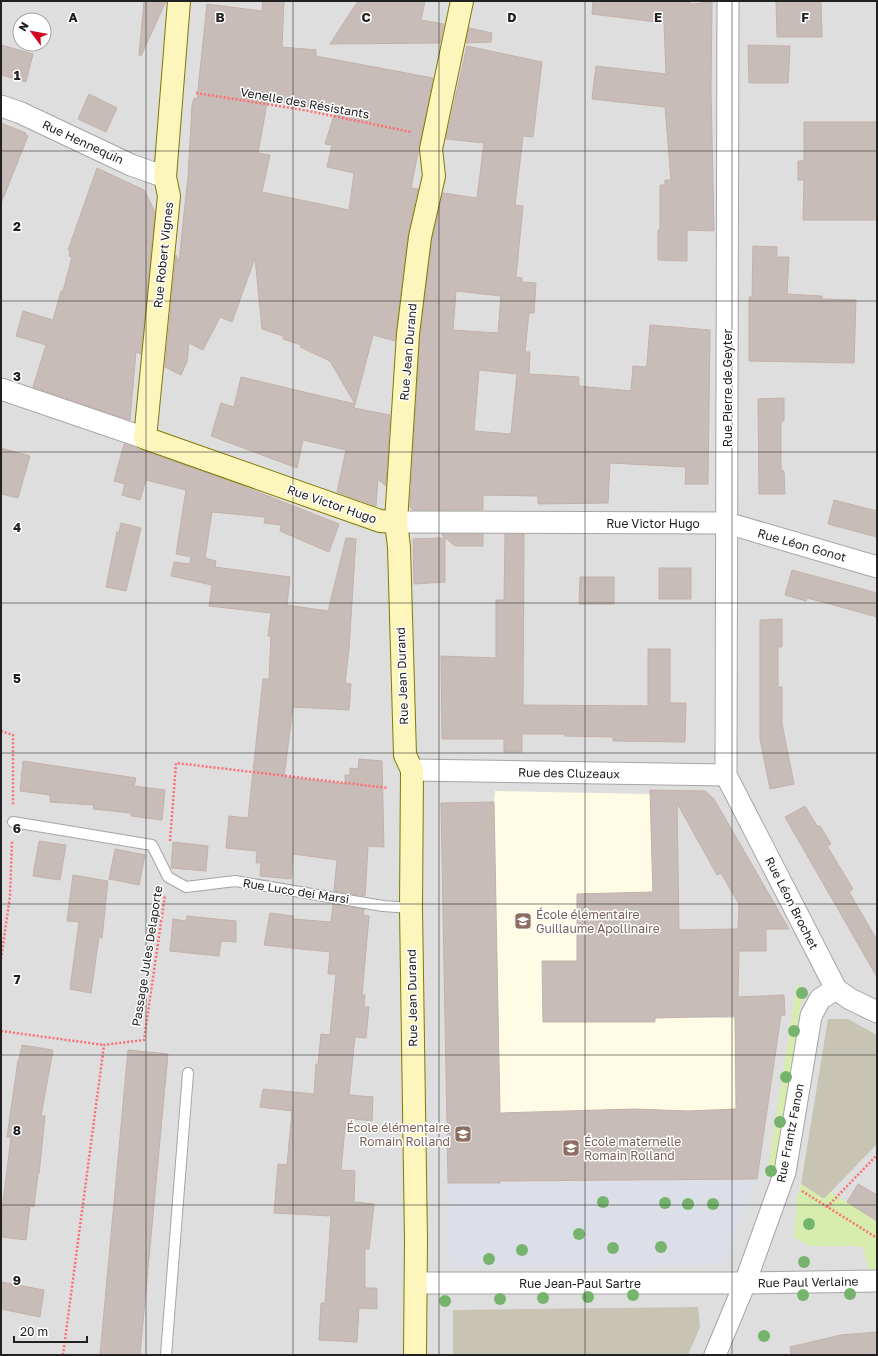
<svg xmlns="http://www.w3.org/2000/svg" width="878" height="1356" viewBox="0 0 878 1356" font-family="'Golos Text',sans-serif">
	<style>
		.residential { fill: #dfdede; fill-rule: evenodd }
		.education { fill: #fffbe4 }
		.construction { fill: #c7c4b3 }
		.grass { fill: #d6edad }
		.plaza { fill: #dcdee8 }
		.building { fill: #c7bcb7; stroke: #c4b1a9; fill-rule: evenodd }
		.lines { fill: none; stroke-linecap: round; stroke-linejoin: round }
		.lane-casing { stroke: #a5a5a5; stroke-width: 12 }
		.street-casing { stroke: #a5a5a5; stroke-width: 23 }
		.secondary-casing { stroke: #7f7a01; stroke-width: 24 }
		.path { stroke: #fe6c74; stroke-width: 2.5; stroke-dasharray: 2 2; stroke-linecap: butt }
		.lane { stroke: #fff; stroke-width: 10 }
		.street { stroke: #fff; stroke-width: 21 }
		.secondary { stroke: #fcf5bc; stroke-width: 22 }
		.tree { fill: #76b46d }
		.grid { fill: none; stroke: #212121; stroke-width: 1; stroke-opacity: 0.55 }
		.labels { text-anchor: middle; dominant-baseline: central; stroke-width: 3; stroke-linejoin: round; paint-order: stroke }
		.street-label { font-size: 12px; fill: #212121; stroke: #fff }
		.education-label { font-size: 12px; fill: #785e54; stroke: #fff; text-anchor: start }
		.grid-label { font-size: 13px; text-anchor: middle; font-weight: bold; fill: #212121; stroke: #fff; stroke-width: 3; stroke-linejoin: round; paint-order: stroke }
	</style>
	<rect width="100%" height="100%" fill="#f2ede8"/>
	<path class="residential" d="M1,1H877V1355H1ZM20,20H44V44H20Z"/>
	<polygon class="education" points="495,791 650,794 655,1018 780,1018 757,1179 519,1181 448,1183 446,1112 457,1112 457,1092 446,1093 445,1008 454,887 442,886 441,803 494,802"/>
	<g class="construction">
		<polygon points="828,1019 848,1019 877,1035 877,1144 824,1199 801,1184"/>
		<polygon points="698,1307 700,1327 688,1355 453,1355 453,1310"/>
	</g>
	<g class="grass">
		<polygon points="797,984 808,991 801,1003 774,1175 767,1176"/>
		<polygon points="801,1184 824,1199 831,1192 877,1221 877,1271 869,1269 862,1246 809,1246 794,1237 797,1199"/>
	</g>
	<polygon class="plaza" points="757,1179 724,1265 449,1267 448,1183 519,1181"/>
	<g class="building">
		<polygon points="144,1 166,1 141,56 139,55"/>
		<path d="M263,1H284L282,47L316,50V56L433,78L411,188L418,189L408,235L395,341L373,335L354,408L390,415L386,486L378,479L376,506L337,492L346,450L303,440L297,468L211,436L221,403L234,407L241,377L355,404L330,361L300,347L301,345L283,339V336L262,329L255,258L232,322L220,317L203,350L189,343L187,362L181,375L165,367L176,255L179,261L188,176L192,105L194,98L197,99L207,4L262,11ZM268,98L294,105L295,104L335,112L325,144L332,145L327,167L354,173L349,210L262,192L270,155L258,153Z"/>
		<polygon points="358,1 425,1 421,20 444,24 440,43 330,44"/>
		<polygon points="593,1 687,1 692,4 712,2 711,89 714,231 687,230 687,261 658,260 658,230 660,230 660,185 665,185 665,180 671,180 665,107 592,99 596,66 666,74 664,23 592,14"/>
		<polygon points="776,1 821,1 822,37 777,37"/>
		<polygon points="469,28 492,33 491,42 466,43"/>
		<polygon points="1,45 33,54 26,82 1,75"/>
		<polygon points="748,45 790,46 788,83 749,83"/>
		<path d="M467,46L542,62L533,137L523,136L515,205L523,206L516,277L522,278V282L536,283L534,313H529L525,352H530L529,374L579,377V386L631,391L633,366L646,367L647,363L650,325L710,330L708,484H685L686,467L610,463L608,503L538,504V496L483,495V510H413L410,507L420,335L432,239L443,193L477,198L484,143L446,139ZM456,291L501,296L498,333L453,330ZM479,370L517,374L511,434L474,431Z"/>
		<polygon points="89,94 117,108 106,132 78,119"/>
		<polygon points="804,122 877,122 877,220 803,220 804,180 798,180 798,161 804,161"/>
		<polygon points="1,123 26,133 25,135 28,136 2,201"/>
		<polygon points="97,168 144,190 155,212 141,354 136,352 130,420 33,387 46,345 16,336 23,311 53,320 61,291 63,291 72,257 69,256 70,251 68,250"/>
		<polygon points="753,246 777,247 777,257 789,257 787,294 822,296 822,299 856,300 854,363 749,361 749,297 752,297"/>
		<polygon points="784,398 784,421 781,421 781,470 784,471 785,494 759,494 758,399"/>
		<polygon points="124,444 225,479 339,524 329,552 280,531 281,525 264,523 265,517 212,512 205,558 216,561 215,567 290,577 287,605 328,611 346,538 356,539 349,649 345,683 351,684 349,710 293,707 284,777 345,784 345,775 350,775 350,768 358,769 359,759 382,761 384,847 368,846 365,896 334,891 337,860 293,854 291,879 260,876 261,863 256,863 257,851 226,848 229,816 248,818 263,679 269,679 271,636 268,636 271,613 209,606 212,585 171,576 174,562 190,564 191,557 176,554 186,490 146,480 140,500 122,495 125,484 114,481"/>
		<polygon points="1,448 30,456 18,498 1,494"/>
		<polygon points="834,500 877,511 877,537 828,524"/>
		<polygon points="121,523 141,528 126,591 106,587 117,532 119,532"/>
		<polygon points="441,534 483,534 483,546 455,546"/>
		<polygon points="505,534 524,534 523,705 648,706 648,649 670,649 670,703 686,703 685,742 613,741 613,737 565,736 565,734 522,734 522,752 504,752 504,739 442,739 441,656 496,658 496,600 504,600"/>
		<polygon points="445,538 445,582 414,584 413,539"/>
		<rect x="659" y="568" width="32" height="31"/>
		<polygon points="792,570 877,593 877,617 830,604 807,598 806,601 785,595"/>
		<polygon points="580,577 614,577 614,604 579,604"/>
		<polygon points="782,619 782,647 778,647 778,687 782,687 782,724 794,784 770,789 760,739 760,620"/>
		<polygon points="23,761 136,778 134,786 165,790 162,820 131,816 131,813 93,809 94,805 50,802 50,795 20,791"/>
		<path d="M650,790L705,791L714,799L789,929H766V951H739L738,997L784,995L785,1015H781L757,1179L500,1181V1183H448L441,803L494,802L500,1113L634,1109L688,1111L736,1109L735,1016L655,1018V1022H543L542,961H577V894L653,892ZM677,803L717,875L721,873L739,904L738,929L679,930Z"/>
		<polygon points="805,806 817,826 820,826 831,844 827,846 853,889 849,892 877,940 877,977 785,817"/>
		<polygon points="39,841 66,845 60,880 33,876"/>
		<polygon points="173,842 208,846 206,871 171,868"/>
		<polygon points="115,849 145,855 139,885 109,879"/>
		<polygon points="73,875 108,881 102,938 99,937 91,993 70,989 79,922 67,921"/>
		<polygon points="333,904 364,909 363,915 369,916 362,995 365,995 364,1007 369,1007 366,1038 355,1037 349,1095 373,1097 372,1121 346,1118 341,1170 355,1171 354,1202 374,1204 369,1249 365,1249 365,1288 377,1288 377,1309 359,1308 357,1342 319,1340 321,1303 325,1303 331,1216 274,1213 278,1164 287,1165 292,1111 260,1107 263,1089 314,1094 316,1064 318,1064 321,1034 330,1035 336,974 328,974 330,952 264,945 270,913 293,916 293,919 331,922"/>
		<polygon points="187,916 236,921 236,942 221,941 219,956 170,951 173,919 186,921"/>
		<polygon points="22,1045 53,1050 41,1116 45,1116 39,1174 38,1173 34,1207 30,1206 26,1240 1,1237 3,1202 11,1137 7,1137 18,1060 19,1060"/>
		<polygon points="128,1050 168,1054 140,1355 100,1355"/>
		<polygon points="858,1184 877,1195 877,1221 847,1202"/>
		<polygon points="1,1282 44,1290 40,1317 1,1309"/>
		<polygon points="877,1332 877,1355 791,1355 790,1347 841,1335"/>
	</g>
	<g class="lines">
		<g class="lane-casing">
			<g id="lane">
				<polyline points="13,822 152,845 168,877 186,887 235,881 383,906 411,908"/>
				<polyline points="166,1355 188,1073"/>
			</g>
		</g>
		<g class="street-casing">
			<g id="street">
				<polyline points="728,1 726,775 836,989 850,999 877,1012"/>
				<polyline points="1,106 21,113 131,165 165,177"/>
				<polyline points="1,389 145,438"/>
				<polyline points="396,522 727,523 877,567"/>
				<polyline points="412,770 726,775"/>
				<polyline points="416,1283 745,1283 877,1281"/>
				<polyline points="715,1355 745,1283 785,1172 811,1016 820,999 836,989"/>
			</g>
		</g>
		<g class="secondary-casing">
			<g id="secondary">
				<polyline points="179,1 165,177 169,196 145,438 380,521 396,522"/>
				<polyline points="415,1355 416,1240 411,908 412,770 405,755 399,547 396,522 408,334 420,237 434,176 431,149 462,1"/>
			</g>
		</g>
		<g class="path">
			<polyline points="196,93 304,110 411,132"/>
			<polyline points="1,731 13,735 13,805"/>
			<polyline points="170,841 176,763 388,788"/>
			<polyline points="1,959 10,896 12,840"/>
			<polyline points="1,1031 104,1045"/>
			<polyline points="802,1191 877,1238"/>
			<polyline points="827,1207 877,1155"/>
			<polyline points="63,1355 104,1045 144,1040 165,895"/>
		</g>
		<use href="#lane" class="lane"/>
		<use href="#street" class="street"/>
		<use href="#secondary" class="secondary"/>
	</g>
	<g class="tree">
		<circle cx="802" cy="993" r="6"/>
		<circle cx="794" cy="1031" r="6"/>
		<circle cx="786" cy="1077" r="6"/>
		<circle cx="780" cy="1122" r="6"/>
		<circle cx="771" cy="1171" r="6"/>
		<circle cx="603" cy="1202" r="6"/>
		<circle cx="665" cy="1203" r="6"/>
		<circle cx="688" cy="1204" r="6"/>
		<circle cx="713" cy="1204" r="6"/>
		<circle cx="809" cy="1224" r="6"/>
		<circle cx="579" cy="1234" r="6"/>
		<circle cx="661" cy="1247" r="6"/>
		<circle cx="613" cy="1248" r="6"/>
		<circle cx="522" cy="1250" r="6"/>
		<circle cx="489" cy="1259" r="6"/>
		<circle cx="804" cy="1262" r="6"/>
		<circle cx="850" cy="1294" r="6"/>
		<circle cx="633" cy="1295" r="6"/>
		<circle cx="803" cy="1295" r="6"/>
		<circle cx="588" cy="1297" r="6"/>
		<circle cx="543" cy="1298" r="6"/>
		<circle cx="500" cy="1299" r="6"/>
		<circle cx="445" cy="1301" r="6"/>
		<circle cx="764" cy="1336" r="6"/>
	</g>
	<path class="grid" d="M146,1V1355M293,1V1355M439,1V1355M585,1V1355M732,1V1355M1,151H877M1,301H877M1,452H877M1,603H877M1,753H877M1,904H877M1,1055H877M1,1205H877"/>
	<defs>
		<g id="school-square" transform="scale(0.9)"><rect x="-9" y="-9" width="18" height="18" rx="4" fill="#8d6e63" stroke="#fff"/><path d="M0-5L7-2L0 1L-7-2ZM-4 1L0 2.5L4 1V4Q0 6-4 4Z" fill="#fff"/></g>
	</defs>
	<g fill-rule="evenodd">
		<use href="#school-square" x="523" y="921"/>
		<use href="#school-square" x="463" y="1134"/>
		<use href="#school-square" x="571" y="1148"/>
	</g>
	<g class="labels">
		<g class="street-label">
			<text transform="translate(305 103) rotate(10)">Venelle des Résistants</text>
			<text transform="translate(83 142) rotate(25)">Rue Hennequin</text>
			<text transform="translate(163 255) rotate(-84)">Rue Robert Vignes</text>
			<text transform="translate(408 352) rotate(-85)">Rue Jean Durand</text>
			<text transform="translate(727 388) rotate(-90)">Rue Pierre de Geyter</text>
			<text transform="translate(332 504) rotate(19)">Rue Victor Hugo</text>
			<text x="653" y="523">Rue Victor Hugo</text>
			<text transform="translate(802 545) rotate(16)">Rue Léon Gonot</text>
			<text transform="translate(402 676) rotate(-92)">Rue Jean Durand</text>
			<text transform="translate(569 773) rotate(1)">Rue des Cluzeaux</text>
			<text transform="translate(296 891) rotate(9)">Rue Luco dei Marsi</text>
			<text transform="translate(792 903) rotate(63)">Rue Léon Brochet</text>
			<text transform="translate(147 956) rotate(-81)">Passage Jules Delaporte</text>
			<text transform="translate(412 998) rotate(-91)">Rue Jean Durand</text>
			<text transform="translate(790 1133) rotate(-79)">Rue Frantz Fanon</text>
			<text transform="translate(808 1282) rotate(-1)">Rue Paul Verlaine</text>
			<text x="580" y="1283">Rue Jean-Paul Sartre</text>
		</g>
		<g class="education-label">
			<text x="536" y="914">École élémentaire<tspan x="536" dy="14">Guillaume Apollinaire</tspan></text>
			<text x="450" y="1127" text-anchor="end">École élémentaire<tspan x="450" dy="14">Romain Rolland</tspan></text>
			<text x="584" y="1141">École maternelle<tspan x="584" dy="14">Romain Rolland</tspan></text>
		</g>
	</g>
	<g class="grid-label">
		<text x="73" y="22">A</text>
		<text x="220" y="22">B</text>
		<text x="366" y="22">C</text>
		<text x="512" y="22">D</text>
		<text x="658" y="22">E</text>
		<text x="805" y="22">F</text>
		<text x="17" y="80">1</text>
		<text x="17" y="231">2</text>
		<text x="17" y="381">3</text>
		<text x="17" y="532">4</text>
		<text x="17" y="683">5</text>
		<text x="17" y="833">6</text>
		<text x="17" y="984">7</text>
		<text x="17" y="1135">8</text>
		<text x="17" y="1285">9</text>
	</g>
	<rect width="878" height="1356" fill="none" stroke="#212121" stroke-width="4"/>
	<g transform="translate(32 32) rotate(302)"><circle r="19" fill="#ffffff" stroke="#a6a6a6"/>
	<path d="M0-3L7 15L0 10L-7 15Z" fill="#d30020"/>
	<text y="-6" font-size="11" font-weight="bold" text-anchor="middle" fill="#212121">N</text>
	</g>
	<path d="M14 1336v6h73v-6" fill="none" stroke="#212121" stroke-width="2"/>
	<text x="20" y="1336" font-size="12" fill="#212121" stroke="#ffffff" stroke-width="3" paint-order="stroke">20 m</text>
</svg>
